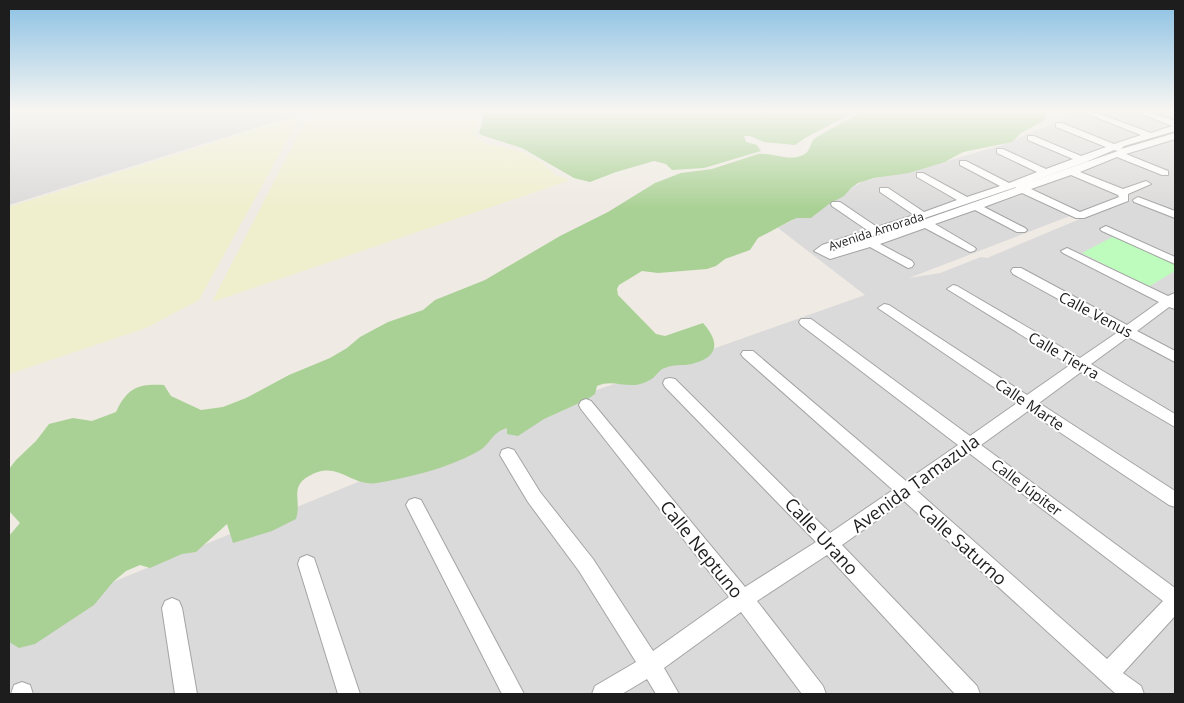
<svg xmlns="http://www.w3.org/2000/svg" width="1184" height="703" viewBox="0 0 1184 703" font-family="'Open Sans',sans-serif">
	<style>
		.residential { fill: #dbdada; fill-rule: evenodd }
		.farmland { fill: #efefcd }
		.forest { fill: #aad195 }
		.park { fill: #bdfcbd }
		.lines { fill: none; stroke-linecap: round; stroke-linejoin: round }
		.minor-casing { stroke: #a4a4a4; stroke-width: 2 }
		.minor { fill: #fff; fill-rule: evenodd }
		.labels { text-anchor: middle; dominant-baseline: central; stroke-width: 4; stroke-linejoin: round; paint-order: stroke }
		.far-street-label { font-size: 12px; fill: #1d1d1d; stroke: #fff }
		.street-label { font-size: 15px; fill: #1d1d1d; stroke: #fff }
		.near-street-label { font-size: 18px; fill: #1d1d1d; stroke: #fff }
	</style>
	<rect width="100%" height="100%" fill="#efeae3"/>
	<g class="residential">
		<polygon points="9,111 308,111 9,205"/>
		<path d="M1069,111H1175V694H9V643L93,590L498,425L865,295L778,228L864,181L930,166L999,146L1066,118ZM1127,194L1130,198L987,258L981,257L940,273L909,278Z"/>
	</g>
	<g class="farmland">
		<polygon points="479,111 475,131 476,137 485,143 524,152 543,163 555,175 570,180 212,302 310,112"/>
		<polygon points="301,115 199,300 146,328 9,374 9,207"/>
	</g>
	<g class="forest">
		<polygon points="483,111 857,111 805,138 795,145 764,142 750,136 744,136 746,142 757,145 761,151 704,168 672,170 666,164 654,161 616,172 590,182 574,178 522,148 481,135 479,132 482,124"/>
		<path d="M865,111H1050L1046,114L1045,120L1021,133L1012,142L963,152L945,162L909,173L874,178L858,183L851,188L844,196L829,204L811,218H797L792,220L758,238L750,250L725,259L716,266L707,269L658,273L642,271L619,285L617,289L618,295L656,334L665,336L703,323C720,342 719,357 692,364C683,366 673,364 665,368C660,369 657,375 653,378C649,381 640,385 635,385C621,386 610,380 597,386L595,394L588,399L544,419L518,436L507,434V428C490,433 491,446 475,453C445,469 411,477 377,483C351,487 337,459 309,476C289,487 302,500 296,519L272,531L233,543L227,524L196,552L182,554L150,568L140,565L126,571L113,582L94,605L35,644L19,648L9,642V536L20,523L9,511V469L16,460L36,441L49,424L73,418L92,421L116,412C128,387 138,384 164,385L171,396L201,410L223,407L246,398L289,375L330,358L347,348L360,337L388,322L423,310L435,300L485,280L560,236L608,212L655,183L681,173L712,169L758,154C773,152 788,162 803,155C810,152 810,144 814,139C817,136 859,113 865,111Z"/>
	</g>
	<polygon class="park" points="1118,234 1175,262 1175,271 1148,287 1082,253"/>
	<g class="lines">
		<g class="minor-casing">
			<g id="minor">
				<path d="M1080,111H1092L1151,133L1172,126L1135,111H1147L1175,121V131L1124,146L1121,149L1175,133V139L1126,154L1168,171V175H1162L1117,157L1080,172L1123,189L1146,181L1151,184L1128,194V201L1084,218H1076L1022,193L984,207L1025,228L1027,230L1025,232H1017L975,210L935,224L974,247L976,249L974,251L970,252L925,228L880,244L912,261L914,264L912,267L908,268L870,247L830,259L814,251L822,245L867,230L832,206L831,204L832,202H840L877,227L914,215L880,192V188H888L924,212L957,200L917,177V173H923L967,197L1000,186L960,165V161H966L1009,183L1037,172L997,153V149H1003L1046,169L1073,159L1028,140V136H1034L1081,156L1106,147L1056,127V123H1062L1114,144L1141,135ZM1114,150L1118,151L1021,185L1086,162ZM1071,175L1118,195L1119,197L1080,212L1031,189ZM1016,187L1015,188L831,252L828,251Z"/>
				<polygon points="1138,197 1175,211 1175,218 1134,202 1133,200"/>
				<polygon points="1106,226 1175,257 1175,264 1102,231 1100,229"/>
				<path d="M1067,248L1168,296L1175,293V309L1169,307L1137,331L1175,351V362L1128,337L1091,364L1175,414V427L1081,372L1039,403L1175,491V507L1169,505L1028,411L981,445L1175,588V616L1123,673L1141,686L1144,694H1116L904,501L842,545L977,686L980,694H955L827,555L757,601L823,686L826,694H802L741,612L664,668L679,694H656L647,679L622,694H592L595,686L636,662L579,571L528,502L500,455L502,450L508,448L514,450L540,492L593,559L653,651L729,597L581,409L579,405L581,401L586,399L591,401L745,587L816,542L665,387L663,383L665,379L670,378L675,379L830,533L893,490L743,357L741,354L743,351H753L906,481L958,445L801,325L799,322L801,319H811L970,436L1017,403L878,308L884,304L889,305L1027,395L1070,365L947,289L953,285L957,286L1080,358L1118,332L1013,274L1011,271L1013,268H1021L1127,325L1159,302L1063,253L1061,251ZM969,453L1163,601L1107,659L917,491Z"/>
				<polygon points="415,498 421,500 524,694 502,694 406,505 409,500"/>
				<polygon points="307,555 314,558 316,564 360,694 338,694 298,564 300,558"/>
				<polygon points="172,598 179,601 182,608 197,694 175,694 162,608 165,601"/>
				<polygon points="22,682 30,685 33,694 11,694 14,685"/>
			</g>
		</g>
		<use href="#minor" class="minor"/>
	</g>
	<linearGradient id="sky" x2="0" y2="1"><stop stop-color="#8bc1e4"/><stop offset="0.53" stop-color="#f8f6f2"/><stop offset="1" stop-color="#f8f6f2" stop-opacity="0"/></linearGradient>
	<rect width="1184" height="209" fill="url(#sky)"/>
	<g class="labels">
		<g class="far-street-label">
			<text transform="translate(876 231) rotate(-18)">Avenida Amorada</text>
		</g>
		<g class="street-label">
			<text transform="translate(1096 314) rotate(28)">Calle Venus</text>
			<text transform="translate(1064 355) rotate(30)">Calle Tierra</text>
			<text transform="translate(1030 404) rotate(34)">Calle Marte</text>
			<text transform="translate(1027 487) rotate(37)">Calle Júpiter</text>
		</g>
		<g class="near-street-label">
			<text transform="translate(915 483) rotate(-36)">Avenida Tamazula</text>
			<text transform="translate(822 536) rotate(47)">Calle Urano</text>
			<text transform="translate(963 544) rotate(42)">Calle Saturno</text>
			<text transform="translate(702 549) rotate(51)">Calle Neptuno</text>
		</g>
	</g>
	<rect width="1184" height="703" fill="none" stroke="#1d1d1d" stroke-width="20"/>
</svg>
